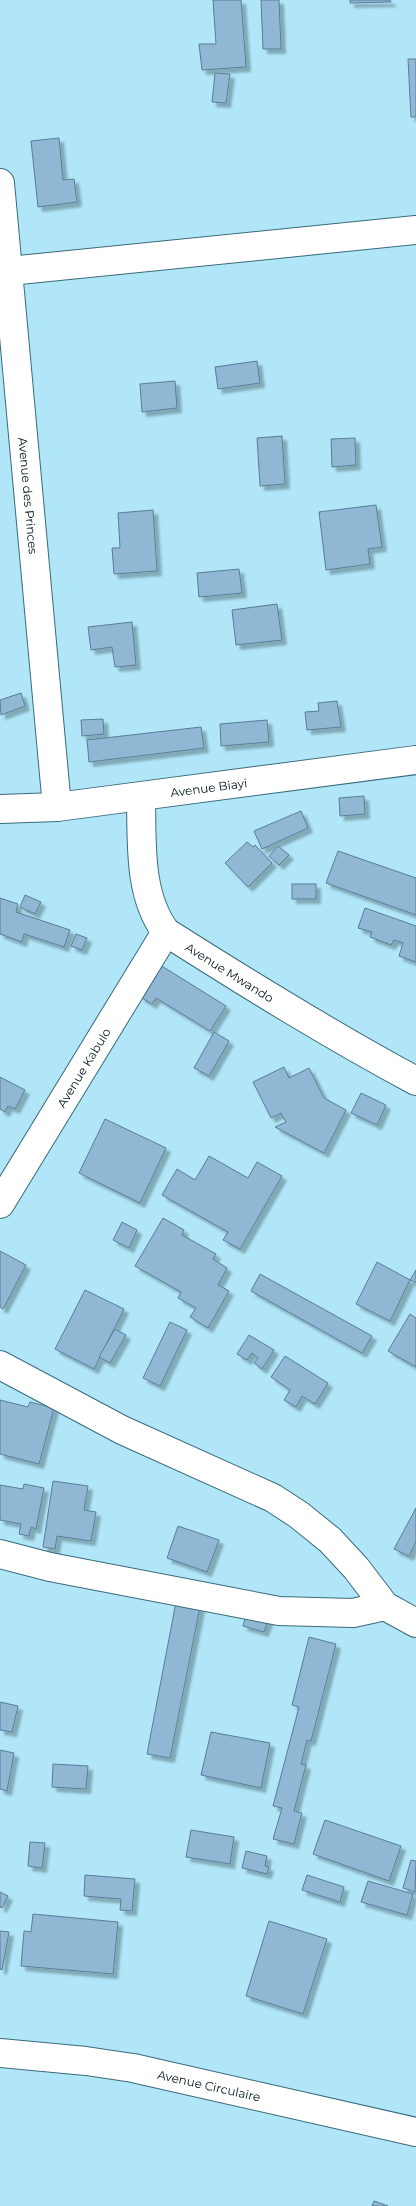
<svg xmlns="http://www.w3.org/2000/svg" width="416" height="2206" viewBox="0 0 416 2206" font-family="Montserrat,sans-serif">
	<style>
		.building { fill: #90b7d4; stroke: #587d98; filter: url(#shadow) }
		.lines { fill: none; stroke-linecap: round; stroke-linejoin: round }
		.street-casing { stroke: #396b7b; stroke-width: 30 }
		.secondary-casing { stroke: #396b7b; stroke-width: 30 }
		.street { stroke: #fff; stroke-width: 28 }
		.secondary { stroke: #fff; stroke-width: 28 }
		.labels { text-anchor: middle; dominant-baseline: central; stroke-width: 4.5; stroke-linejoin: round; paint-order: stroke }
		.street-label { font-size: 12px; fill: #02161c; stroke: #d0effa }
	</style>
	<defs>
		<filter id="shadow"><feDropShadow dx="4.5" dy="4.5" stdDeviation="1" flood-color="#0004"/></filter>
	</defs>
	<rect width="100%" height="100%" fill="#b0e6f8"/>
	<g class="building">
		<polygon points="213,0 241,0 246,67 202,70 199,44 216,44"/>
		<polygon points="261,0 279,0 281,49 263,49"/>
		<polygon points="350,0 390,0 391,2 350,3"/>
		<polygon points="408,59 416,59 416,117 411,117"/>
		<polygon points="215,73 230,74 226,103 212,102"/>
		<polygon points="59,138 63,180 74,179 77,202 38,207 31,141"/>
		<polygon points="257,361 260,383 218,389 215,367"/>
		<polygon points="175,381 177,408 142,412 140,384"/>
		<polygon points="282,436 285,484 260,486 257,438"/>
		<polygon points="355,438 356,465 332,467 331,439"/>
		<polygon points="376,505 382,547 368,549 370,564 326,570 319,512"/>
		<polygon points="153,510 157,571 114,574 112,548 120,548 118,513"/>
		<polygon points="239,569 242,593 199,597 197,573"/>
		<polygon points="277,604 282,640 236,645 232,610"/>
		<polygon points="132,622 136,665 115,667 112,647 91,650 88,627"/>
		<polygon points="21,693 25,706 1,715 0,700"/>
		<polygon points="337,701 341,727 307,730 305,712 319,711 318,703"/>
		<polygon points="103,719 104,734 82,736 81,720"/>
		<polygon points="267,720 269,742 221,746 220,724"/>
		<polygon points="201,727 204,748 89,762 87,740"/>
		<polygon points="364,796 365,814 340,816 339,798"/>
		<polygon points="301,811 308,828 262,849 254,831"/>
		<polygon points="247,842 253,847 255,845 272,863 248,887 225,863"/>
		<polygon points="278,846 289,855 279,865 269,856"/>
		<polygon points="338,851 416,878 416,915 326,883"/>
		<rect x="292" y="884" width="24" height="15"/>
		<polygon points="25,895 41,902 35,914 20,907"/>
		<polygon points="0,898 18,904 16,912 70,930 64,947 24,934 22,942 0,934"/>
		<polygon points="365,908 416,926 416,962 399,956 403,943 394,940 391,945 370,937 372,932 358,928"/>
		<polygon points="76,934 87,938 82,950 71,946"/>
		<polygon points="160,965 226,1006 210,1031 156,998 152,1004 140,997"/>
		<polygon points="214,1032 229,1041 209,1076 194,1068"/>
		<polygon points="284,1067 289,1078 309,1068 324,1098 346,1110 324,1153 275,1127 286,1122 281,1113 271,1118 253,1082"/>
		<polygon points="0,1077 25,1090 15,1109 8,1106 5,1112 0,1109"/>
		<polygon points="361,1093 386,1105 377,1125 351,1113"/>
		<polygon points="105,1119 166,1148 140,1203 79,1173"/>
		<polygon points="209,1156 248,1178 257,1162 282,1176 240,1249 223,1240 228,1232 162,1195 177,1169 195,1180"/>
		<polygon points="163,1218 184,1230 182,1235 216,1254 213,1259 227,1268 218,1285 229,1291 208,1328 190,1317 196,1308 178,1298 181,1292 135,1266"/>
		<polygon points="122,1222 137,1230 129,1248 113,1240"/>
		<polygon points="0,1251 26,1265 3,1309 0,1307"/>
		<polygon points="377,1262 410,1280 390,1321 356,1304"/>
		<polygon points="416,1270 416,1283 410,1280"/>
		<polygon points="260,1274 372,1336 362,1353 251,1291"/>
		<polygon points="85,1290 124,1309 94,1369 55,1349"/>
		<polygon points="410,1314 416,1318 416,1367 388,1351"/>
		<polygon points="170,1322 187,1330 160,1386 143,1378"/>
		<polygon points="115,1329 126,1335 110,1363 99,1357"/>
		<polygon points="249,1335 274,1350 262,1369 254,1363 258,1358 252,1353 247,1360 237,1354"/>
		<polygon points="285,1356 328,1383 315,1404 302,1396 296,1407 284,1400 290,1390 271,1377"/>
		<polygon points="0,1400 28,1407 30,1402 54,1408 39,1464 0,1454"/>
		<polygon points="53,1481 88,1486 84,1510 96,1512 91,1541 57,1536 55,1549 43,1547"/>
		<polygon points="24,1484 44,1488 36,1529 31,1527 29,1536 19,1534 21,1524 0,1520 0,1485 23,1489"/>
		<polygon points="416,1508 416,1542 409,1556 394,1549"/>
		<polygon points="178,1526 219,1540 207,1572 167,1558"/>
		<polygon points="176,1602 200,1607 170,1758 147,1754"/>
		<polygon points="247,1611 269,1617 264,1632 243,1626"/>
		<polygon points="309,1637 336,1644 311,1741 307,1740 301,1764 306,1765 294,1811 302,1813 294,1844 273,1839 282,1808 273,1806 299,1707 292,1705"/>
		<polygon points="0,1702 18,1706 12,1732 0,1730"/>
		<polygon points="211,1732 270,1743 261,1788 201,1775"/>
		<polygon points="0,1750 14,1753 7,1791 0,1789"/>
		<polygon points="53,1764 88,1766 86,1789 52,1787"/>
		<polygon points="325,1820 401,1846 389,1881 313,1854"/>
		<polygon points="191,1830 234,1837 230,1864 186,1857"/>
		<polygon points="30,1842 45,1843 42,1868 28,1866"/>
		<polygon points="246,1851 267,1856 265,1866 269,1867 267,1874 242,1868"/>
		<polygon points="411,1860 416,1861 415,1892 403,1888"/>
		<polygon points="85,1875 135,1879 132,1911 120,1910 121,1899 84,1896"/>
		<polygon points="307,1875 344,1887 340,1902 302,1890"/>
		<polygon points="368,1881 413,1894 407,1915 361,1902"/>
		<polygon points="0,1892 8,1896 2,1908 0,1907"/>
		<polygon points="33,1914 118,1922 113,1974 21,1966 24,1931 31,1932"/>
		<polygon points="269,1921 327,1939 303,2014 246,1996"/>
		<polygon points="0,1931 9,1932 2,1970 0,1969"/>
		<polygon points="374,2201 388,2206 372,2206"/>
	</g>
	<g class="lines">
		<g class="street-casing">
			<g id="street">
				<path id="s1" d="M0,183L57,807"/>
				<polyline points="9,271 416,230"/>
				<path id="s2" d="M141,797C142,842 138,895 166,932C248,984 330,1035 416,1081"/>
				<path id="s3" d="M0,1204L166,932"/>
				<polyline points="0,1365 122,1430 273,1498 299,1515 330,1540 356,1568 385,1606 416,1623"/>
				<polyline points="0,1554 50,1567 279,1611 353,1613 385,1606"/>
				<path id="s4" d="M0,2053L86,2061L133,2068L416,2132"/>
			</g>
		</g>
		<g class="secondary-casing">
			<g id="secondary">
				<path id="s5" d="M0,809L57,807L416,760"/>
			</g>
		</g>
		<use href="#street" class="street"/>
		<use href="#secondary" class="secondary"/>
	</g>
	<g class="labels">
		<g class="street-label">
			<text stroke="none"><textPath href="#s1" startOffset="314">Avenue des Princes</textPath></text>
			<text stroke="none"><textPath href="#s5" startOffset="210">Avenue Biayi</textPath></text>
			<text stroke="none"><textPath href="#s2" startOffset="215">Avenue Mwando</textPath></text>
			<text stroke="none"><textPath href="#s3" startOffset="160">Avenue Kabulo</textPath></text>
			<text stroke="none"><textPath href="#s4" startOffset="212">Avenue Circulaire</textPath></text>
		</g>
	</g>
</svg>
